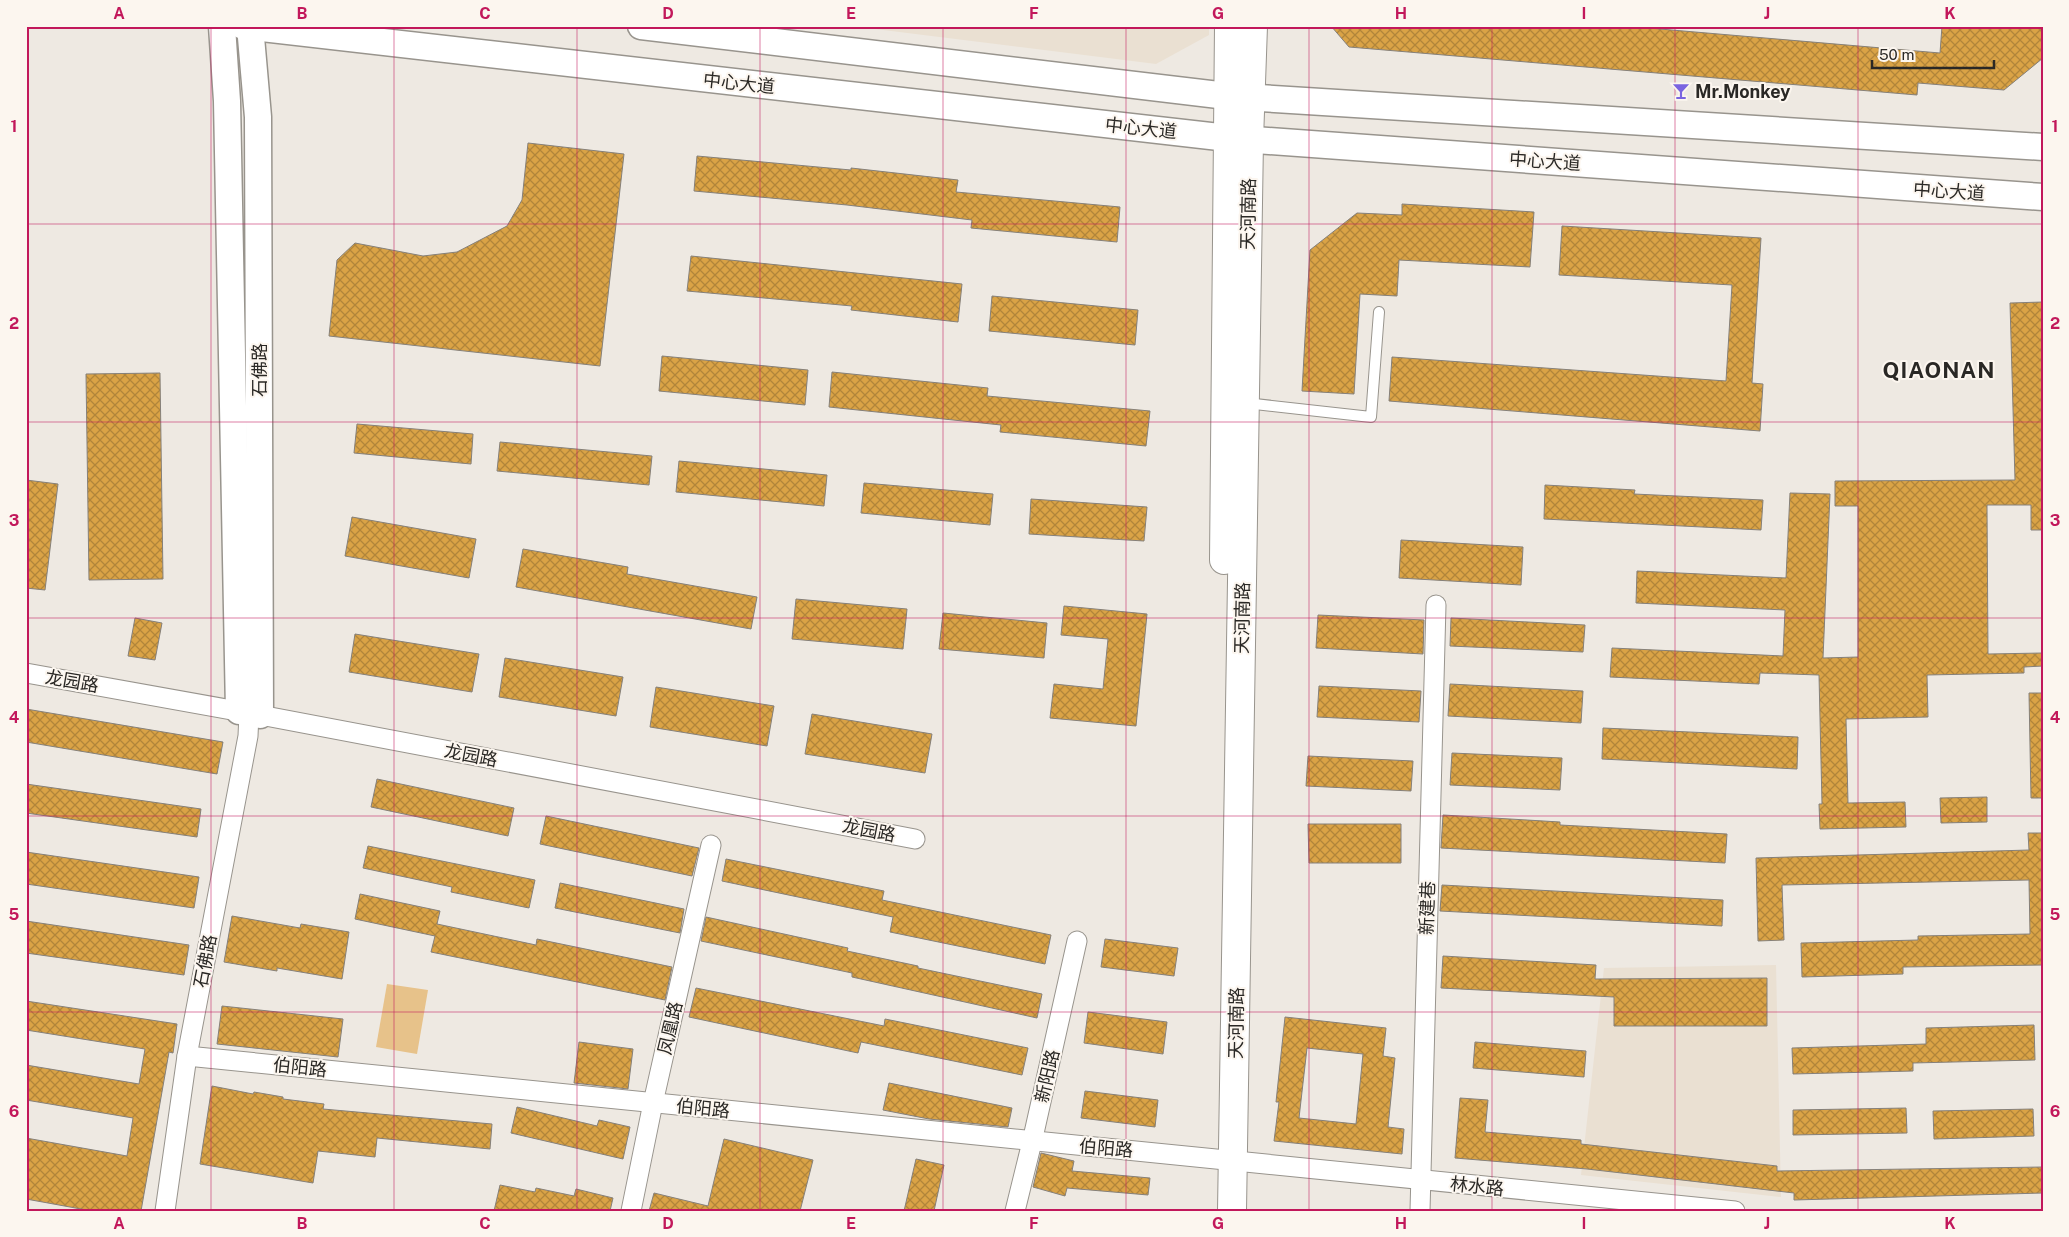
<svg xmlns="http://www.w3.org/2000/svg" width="2069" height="1237" viewBox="0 0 2069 1237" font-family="'Public Sans','Noto Sans SC',sans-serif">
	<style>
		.built { fill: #eae0d2 }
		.park { fill: #e7c28a }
		.building { fill: url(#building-cross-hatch); stroke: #85807a; fill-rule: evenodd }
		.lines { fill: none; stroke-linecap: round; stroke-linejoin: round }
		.lane-casing { stroke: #98948d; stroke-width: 12 }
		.street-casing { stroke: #98948d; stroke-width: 21 }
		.secondary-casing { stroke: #98948d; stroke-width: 29 }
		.primary-casing { stroke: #98948d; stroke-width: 30 }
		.lane { stroke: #fff; stroke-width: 10 }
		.street { stroke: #fff; stroke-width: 19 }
		.secondary { stroke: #fff; stroke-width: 26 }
		.primary { stroke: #fff; stroke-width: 28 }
		.grid { fill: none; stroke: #c2185b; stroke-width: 1; stroke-opacity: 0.55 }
		.labels { text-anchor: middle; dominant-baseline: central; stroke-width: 4; stroke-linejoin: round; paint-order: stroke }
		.street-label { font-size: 18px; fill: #2a2825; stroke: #fcf6ef }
		.poi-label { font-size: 18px; font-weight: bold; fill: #2a2825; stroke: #fcf6ef; text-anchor: start }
		.district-label { font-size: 22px; font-weight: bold; letter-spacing: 1px; fill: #2a2825; stroke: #fcf6ef }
		.neatline { fill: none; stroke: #c2185b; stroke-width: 2 }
		.grid-label { font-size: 16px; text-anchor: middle; font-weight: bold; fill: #c2185b }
	</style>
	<defs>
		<pattern id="building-cross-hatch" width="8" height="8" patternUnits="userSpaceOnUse" patternTransform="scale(1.25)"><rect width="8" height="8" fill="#daa346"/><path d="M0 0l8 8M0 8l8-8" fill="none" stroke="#b1853a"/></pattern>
	</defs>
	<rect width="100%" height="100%" fill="#eee9e2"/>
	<g class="built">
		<polygon points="851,26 1209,26 1209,35 1156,64"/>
		<polygon points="1776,965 1781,1197 1581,1175 1604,968"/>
	</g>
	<polygon class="park" points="387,984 428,990 417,1054 376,1047"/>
	<g class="building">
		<polygon points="1331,26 1625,26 1940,53 1942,26 2043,26 2043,58 2004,90 1918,83 1917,95 1349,47"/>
		<polygon points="528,143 624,154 600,366 329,336 337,260 355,243 423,256 457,252 507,226 522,200"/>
		<polygon points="697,156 851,170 851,168 958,180 956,192 1120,207 1117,242 971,228 972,220 847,205 694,191"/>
		<polygon points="1402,204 1534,212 1530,267 1399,260 1397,296 1360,294 1354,394 1302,391 1310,250 1357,213 1402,215"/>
		<polygon points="1562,226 1761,238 1752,383 1763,384 1760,431 1389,401 1392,357 1726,381 1732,285 1559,275"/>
		<polygon points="691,256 962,284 958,322 851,310 852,306 687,291"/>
		<polygon points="992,296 1138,310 1135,345 989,331"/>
		<polygon points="2043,302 2043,530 2031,530 2031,505 1987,505 1988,654 2043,653 2043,666 2024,667 2024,673 1927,675 1928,717 1846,719 1848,803 1905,802 1906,827 1820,829 1819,804 1822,804 1819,675 1760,673 1759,684 1610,677 1612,648 1783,656 1785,610 1636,603 1637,571 1786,578 1790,493 1830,494 1823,658 1858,657 1858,506 1835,506 1835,481 2015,480 2010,303"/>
		<polygon points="662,356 808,370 805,405 659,391"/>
		<polygon points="832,372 988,388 987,396 1150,411 1146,446 1000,432 1001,425 829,407"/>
		<polygon points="160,373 163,579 89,580 86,374"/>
		<polygon points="357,424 473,434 471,464 354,453"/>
		<polygon points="500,442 652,456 649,485 497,471"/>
		<polygon points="679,461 827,475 824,506 676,492"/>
		<polygon points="26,480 58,484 45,590 26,588"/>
		<polygon points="864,483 993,494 990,525 861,513"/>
		<polygon points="1545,485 1635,490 1634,494 1763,500 1761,530 1544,519"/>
		<polygon points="1031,499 1147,507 1144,541 1029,534"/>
		<polygon points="352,517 476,539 469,578 345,556"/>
		<polygon points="1401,540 1523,547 1521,585 1399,578"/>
		<polygon points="523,549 628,567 627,574 757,597 751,629 516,587"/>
		<polygon points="796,599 907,609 903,649 792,639"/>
		<polygon points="1064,606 1147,614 1136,726 1050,718 1054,684 1103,689 1108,639 1061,635"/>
		<polygon points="943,613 1047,623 1044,658 939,649"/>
		<polygon points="1318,615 1424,620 1423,654 1316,648"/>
		<polygon points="135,618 162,623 155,660 128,656"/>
		<polygon points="1451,618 1585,625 1583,652 1450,646"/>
		<polygon points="355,634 479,654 472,692 349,672"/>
		<polygon points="505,658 623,677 616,716 499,697"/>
		<polygon points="1450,684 1583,691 1581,723 1448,716"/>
		<polygon points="1319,686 1421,691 1419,722 1317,717"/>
		<polygon points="656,687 774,706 767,746 650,727"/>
		<polygon points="2029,693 2043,693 2043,798 2031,798"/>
		<polygon points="26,709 223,742 217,774 26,742"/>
		<polygon points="812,714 932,734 925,773 805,754"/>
		<polygon points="1603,728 1798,737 1797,769 1602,759"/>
		<polygon points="1452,753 1562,758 1560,790 1450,785"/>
		<polygon points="1308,756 1413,761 1411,791 1306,786"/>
		<polygon points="377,779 514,808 508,836 371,807"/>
		<polygon points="26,784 201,809 197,837 26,813"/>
		<polygon points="1987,797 1987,822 1941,823 1940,798"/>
		<polygon points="1443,815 1560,822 1560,825 1727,834 1725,863 1441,848"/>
		<polygon points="546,816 699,848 692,876 540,844"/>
		<polygon points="1308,824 1401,824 1401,863 1309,863"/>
		<polygon points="2028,833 2043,833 2043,965 1903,967 1903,974 1802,977 1801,943 1918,940 1918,936 2030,934 2029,880 1782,885 1784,940 1758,941 1756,858 2029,850"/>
		<polygon points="368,846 535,880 529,908 451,892 452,887 363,868"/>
		<polygon points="26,852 199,877 194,908 26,884"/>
		<polygon points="726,859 884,891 882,900 1051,935 1045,964 890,932 893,917 722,881"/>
		<polygon points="560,883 684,909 680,933 555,908"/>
		<polygon points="1442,885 1723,900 1722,926 1440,911"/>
		<polygon points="360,894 440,911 437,924 536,945 537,939 672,967 665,1000 431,952 435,936 355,919"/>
		<polygon points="232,916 300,928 301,924 349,932 342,979 277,968 277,971 224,962"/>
		<polygon points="706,917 848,948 847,951 918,966 918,968 1042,994 1037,1018 852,977 852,973 701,941"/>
		<polygon points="26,921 189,945 184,975 26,953"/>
		<polygon points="1105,939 1178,948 1174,976 1101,967"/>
		<polygon points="1443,956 1596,965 1595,979 1767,978 1767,1026 1614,1026 1614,997 1441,988"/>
		<polygon points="696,988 884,1026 885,1019 1028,1048 1022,1075 861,1042 858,1053 689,1017"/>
		<polygon points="26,1001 177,1024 173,1053 169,1052 141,1211 92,1211 26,1199 26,1138 127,1156 133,1118 26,1100 26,1065 139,1084 145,1049 26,1030"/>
		<polygon points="222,1006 343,1019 338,1057 217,1044"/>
		<polygon points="1088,1012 1167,1022 1163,1054 1084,1043"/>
		<path d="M1285,1017L1386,1028L1383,1056L1395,1058L1388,1127L1404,1129L1402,1154L1274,1141L1279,1102H1276ZM1307,1048L1363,1054L1356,1124L1299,1118Z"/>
		<polygon points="2034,1025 2035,1060 1913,1063 1913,1071 1793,1074 1792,1048 1926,1044 1926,1028"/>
		<polygon points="579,1042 633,1049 628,1089 574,1083"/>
		<polygon points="1475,1042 1586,1051 1584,1077 1473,1068"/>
		<polygon points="889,1083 1012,1108 1008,1127 929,1119 883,1110"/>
		<polygon points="212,1086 253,1094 254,1092 283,1097 283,1099 324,1104 323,1109 492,1124 490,1149 377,1138 375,1157 318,1151 313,1183 200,1164"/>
		<polygon points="1085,1091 1158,1100 1155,1127 1081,1118"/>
		<polygon points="1460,1098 1488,1100 1485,1132 1581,1140 1581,1144 1777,1166 1777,1171 2043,1167 2043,1193 1794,1200 1794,1193 1587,1169 1455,1158"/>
		<polygon points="517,1107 597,1126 599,1120 630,1127 623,1159 511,1133"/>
		<polygon points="1906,1108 1907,1133 1793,1135 1793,1110"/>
		<polygon points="2033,1109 2034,1136 1934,1139 1933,1111"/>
		<polygon points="724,1139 813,1160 800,1211 649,1211 654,1193 708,1206"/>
		<polygon points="1041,1153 1074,1161 1072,1171 1150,1178 1148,1195 1067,1188 1065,1196 1033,1187"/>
		<polygon points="916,1159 944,1165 934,1211 904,1211"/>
		<polygon points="500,1185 535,1192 536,1188 574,1196 576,1189 613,1198 610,1211 494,1211"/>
	</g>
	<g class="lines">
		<g class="lane-casing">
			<polyline id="lane" points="1246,403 1371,417 1379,312"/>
		</g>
		<g class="street-casing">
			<g id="street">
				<polyline points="26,673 260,715 915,839"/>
				<polyline points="187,1056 1735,1211"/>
				<polyline points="165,1211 187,1056 248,736 249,713"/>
				<polyline points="631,1211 653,1103 711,845"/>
				<polyline points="1015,1211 1032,1142 1077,941"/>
				<polyline points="1420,1211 1436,605"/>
			</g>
		</g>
		<g class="secondary-casing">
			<g id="secondary">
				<polyline points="222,26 227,101 239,711"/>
				<polyline points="243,26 1228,138 2043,197"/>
				<polyline points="250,26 258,117 260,715"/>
				<polyline points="641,26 1227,96 2043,147"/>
			</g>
		</g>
		<g class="primary-casing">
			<g id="primary">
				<polyline points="1224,560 1229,26"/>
				<polyline points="1232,1211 1249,140 1253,26"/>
			</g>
		</g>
		<use href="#lane" class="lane"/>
		<use href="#street" class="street"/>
		<use href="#secondary" class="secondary"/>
		<use href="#primary" class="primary"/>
	</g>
	<path class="grid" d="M211,26V1211M394,26V1211M577,26V1211M760,26V1211M943,26V1211M1126,26V1211M1309,26V1211M1492,26V1211M1675,26V1211M1858,26V1211M26,224H2043M26,422H2043M26,618H2043M26,816H2043M26,1012H2043"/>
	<defs>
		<g id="bar-bare" transform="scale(1.35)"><path d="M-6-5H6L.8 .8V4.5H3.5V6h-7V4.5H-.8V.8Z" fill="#7a64e0" stroke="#fcf6ef" stroke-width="2.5" paint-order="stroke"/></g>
	</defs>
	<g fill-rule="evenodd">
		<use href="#bar-bare" x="1681" y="91"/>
	</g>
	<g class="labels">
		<g class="street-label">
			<text transform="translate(739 83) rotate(6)">中心大道</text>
			<text transform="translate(1141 128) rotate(6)">中心大道</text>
			<text transform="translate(1545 161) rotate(4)">中心大道</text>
			<text transform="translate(1949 191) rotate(4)">中心大道</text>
			<text transform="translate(1248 214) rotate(-89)">天河南路</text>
			<text transform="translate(259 370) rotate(-90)">石佛路</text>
			<text transform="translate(1242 618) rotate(-89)">天河南路</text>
			<text transform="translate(72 681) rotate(10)">龙园路</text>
			<text transform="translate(471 755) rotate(11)">龙园路</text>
			<text transform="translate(869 830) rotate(11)">龙园路</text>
			<text transform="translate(1427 908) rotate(-88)">新建巷</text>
			<text transform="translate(205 961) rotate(-79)">石佛路</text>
			<text transform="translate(1236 1023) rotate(-89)">天河南路</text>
			<text transform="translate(670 1028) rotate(-77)">凤凰路</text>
			<text transform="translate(300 1067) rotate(6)">伯阳路</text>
			<text transform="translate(1047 1076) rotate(-77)">新阳路</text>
			<text transform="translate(703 1108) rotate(6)">伯阳路</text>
			<text transform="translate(1106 1148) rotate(5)">伯阳路</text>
			<text transform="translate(1477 1186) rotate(6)">林水路</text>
		</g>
		<g class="poi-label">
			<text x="1695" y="91">Mr.Monkey</text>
		</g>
		<g class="district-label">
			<text x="1939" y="370">QIAONAN</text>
		</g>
	</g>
	<rect width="2069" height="1237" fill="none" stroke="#fcf6ef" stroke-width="55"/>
	<path d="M1872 60v8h122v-8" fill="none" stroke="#2a2825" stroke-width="2.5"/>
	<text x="1879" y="60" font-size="15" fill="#2a2825" stroke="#fcf6ef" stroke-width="4" paint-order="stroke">50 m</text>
	<rect x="28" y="28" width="2014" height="1182" class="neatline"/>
	<g class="grid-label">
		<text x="119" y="19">A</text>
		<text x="302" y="19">B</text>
		<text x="485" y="19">C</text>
		<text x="668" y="19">D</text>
		<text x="851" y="19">E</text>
		<text x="1034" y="19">F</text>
		<text x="1218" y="19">G</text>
		<text x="1401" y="19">H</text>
		<text x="1584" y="19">I</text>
		<text x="1767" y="19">J</text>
		<text x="1950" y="19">K</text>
		<text x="14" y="132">1</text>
		<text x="2055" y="132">1</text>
		<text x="14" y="329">2</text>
		<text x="2055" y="329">2</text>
		<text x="14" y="526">3</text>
		<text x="2055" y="526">3</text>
		<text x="14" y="723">4</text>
		<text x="2055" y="723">4</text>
		<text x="14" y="920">5</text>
		<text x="2055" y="920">5</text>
		<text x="14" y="1117">6</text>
		<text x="2055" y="1117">6</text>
		<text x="119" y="1229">A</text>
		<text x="302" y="1229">B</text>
		<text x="485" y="1229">C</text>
		<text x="668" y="1229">D</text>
		<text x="851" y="1229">E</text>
		<text x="1034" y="1229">F</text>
		<text x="1218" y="1229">G</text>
		<text x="1401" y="1229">H</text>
		<text x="1584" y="1229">I</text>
		<text x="1767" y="1229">J</text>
		<text x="1950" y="1229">K</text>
	</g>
</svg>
